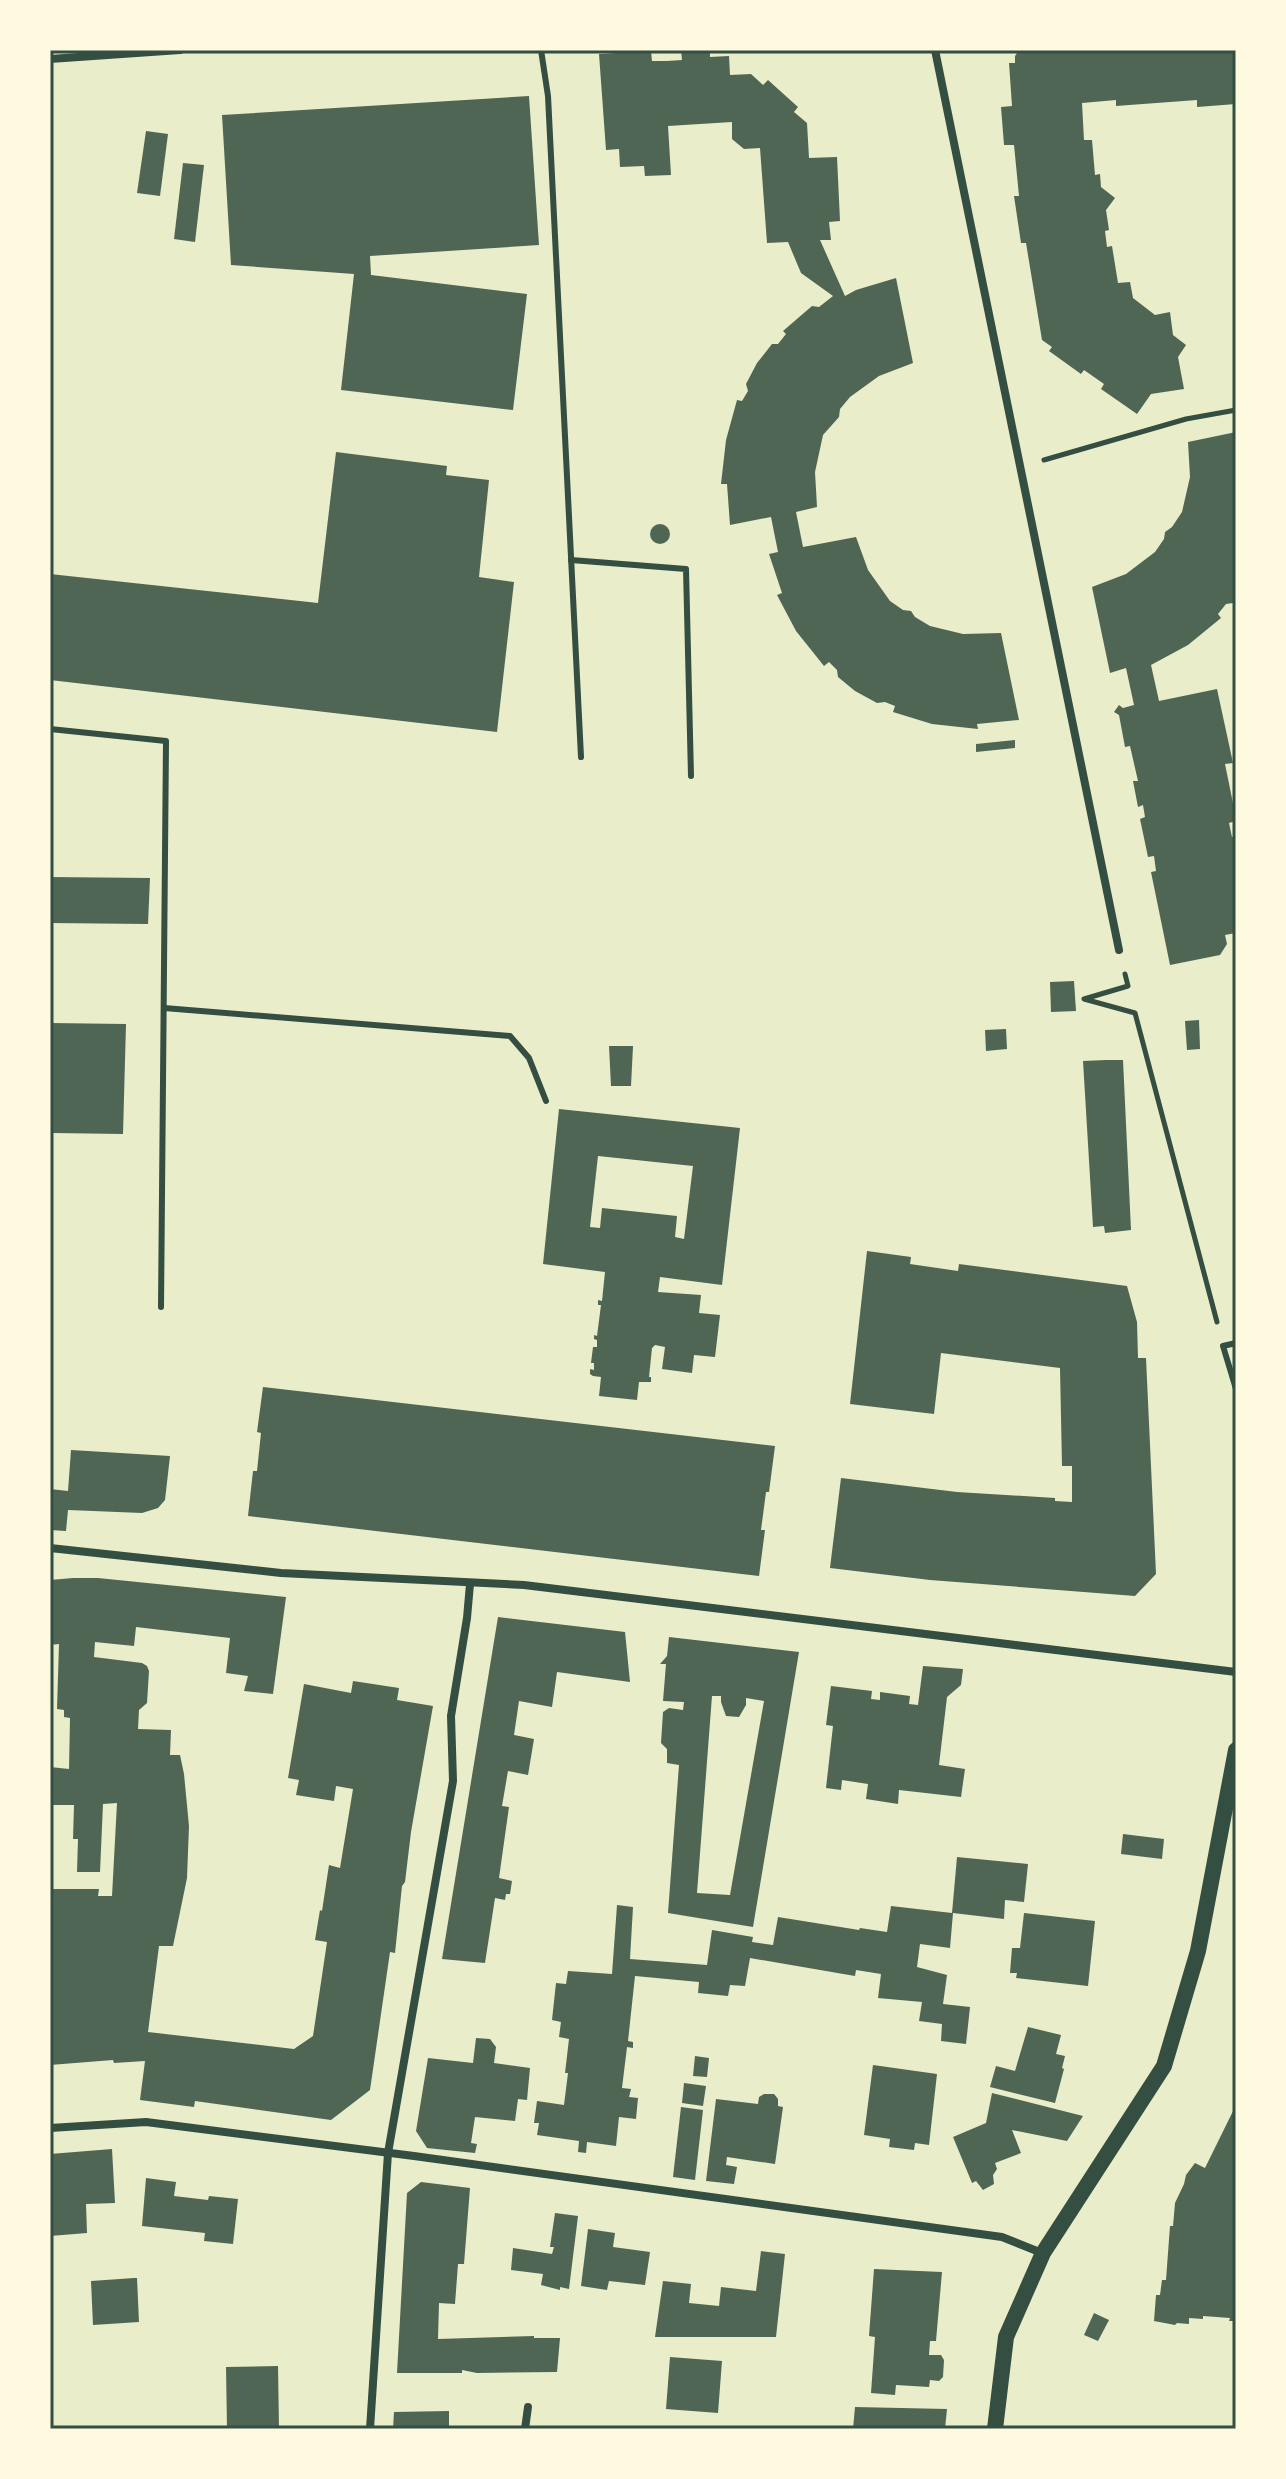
<svg xmlns="http://www.w3.org/2000/svg" width="1286" height="2479" viewBox="0 0 1286 2479" font-family="Georgia,serif">
	<style>
		.building { fill: #4f6655; fill-rule: evenodd }
		.lines { fill: none; stroke-linecap: round; stroke-linejoin: round }
		.path { stroke: #344e41; stroke-width: 5 }
		.service { stroke: #344e41; stroke-width: 6 }
		.minor { stroke: #344e41; stroke-width: 8 }
		.secondary { stroke: #344e41; stroke-width: 16 }
		.neatline { fill: none; stroke: #344e41; stroke-width: 3 }
	</style>
	<rect width="100%" height="100%" fill="#e9edc9"/>
	<g class="building">
		<polygon points="681,50 710,50 710,57 729,56 730,75 751,74 763,85 768,80 798,107 794,112 807,123 809,158 837,157 840,221 829,222 831,240 820,240 845,296 856,290 896,278 913,363 879,376 850,397 840,409 839,417 823,435 815,472 817,507 796,512 803,547 856,537 868,570 890,601 903,610 911,611 915,617 930,626 963,634 1001,633 1019,720 977,724 978,729 932,724 893,712 895,706 885,702 877,703 855,691 838,677 837,670 829,662 824,666 796,631 777,595 782,593 769,554 778,552 771,517 730,525 727,484 721,484 726,440 737,400 742,401 748,391 746,384 757,363 772,344 778,344 786,334 783,331 812,306 819,307 833,296 801,273 788,242 767,243 760,148 744,149 732,139 732,122 668,126 671,175 645,176 644,166 620,167 619,149 606,150 599,54 651,51 652,61 667,61 682,60"/>
		<polygon points="1014,50 1236,50 1236,104 1197,107 1197,100 1116,106 1116,100 1082,103 1084,140 1092,140 1095,175 1100,174 1101,187 1115,198 1106,210 1109,230 1105,231 1107,247 1112,246 1118,283 1130,282 1133,298 1155,315 1170,312 1173,335 1186,345 1178,357 1184,389 1151,394 1137,414 1101,389 1104,384 1084,370 1081,374 1049,351 1052,347 1042,340 1026,243 1021,243 1014,196 1019,196 1014,145 1004,145 1001,107 1012,106 1009,63 1015,63 1015,56 1017,53"/>
		<polygon points="529,96 539,245 370,256 371,275 527,294 513,410 341,390 354,274 231,265 222,115"/>
		<polygon points="146,131 168,134 160,196 137,193"/>
		<polygon points="183,163 204,165 195,242 174,239"/>
		<polygon points="1236,432 1236,599 1233,603 1226,604 1218,614 1221,618 1188,645 1151,665 1159,701 1217,689 1233,763 1225,764 1236,818 1236,821 1229,823 1232,837 1236,837 1236,933 1225,935 1227,944 1220,955 1170,965 1151,872 1156,871 1154,856 1148,857 1140,819 1145,817 1143,805 1138,807 1133,781 1138,781 1130,746 1125,747 1119,715 1114,712 1119,705 1123,708 1134,705 1126,668 1110,673 1092,587 1126,574 1155,552 1164,539 1165,532 1172,527 1182,512 1190,477 1188,442"/>
		<polygon points="336,452 447,466 446,475 489,480 479,577 514,582 497,732 50,680 50,574 318,603"/>
		<circle cx="660" cy="534" r="10"/>
		<polygon points="1015,740 1015,748 976,752 976,744"/>
		<polygon points="50,877 150,878 148,924 50,923"/>
		<polygon points="1074,981 1076,1011 1051,1012 1050,982"/>
		<polygon points="1199,1020 1200,1049 1187,1050 1185,1021"/>
		<polygon points="50,1023 126,1024 123,1134 53,1133 50,1140"/>
		<polygon points="1006,1029 1007,1049 986,1051 985,1030"/>
		<polygon points="609,1046 633,1046 631,1086 611,1086"/>
		<polygon points="1106,1060 1123,1060 1131,1230 1105,1233 1104,1226 1093,1227 1083,1061"/>
		<path d="M559,1109L740,1128L722,1285L660,1277L658,1292L701,1295L699,1313L720,1315L715,1357L694,1355L692,1373L662,1369L665,1347L655,1345L652,1348L649,1377H651V1382H639L637,1400L599,1396L601,1377L593,1376L590,1374V1369L594,1370V1363H591L593,1347H597V1340L594,1339V1335L597,1336L601,1305H598V1300L602,1301L605,1272L543,1264ZM598,1156L693,1166L684,1239L675,1237L677,1216L602,1208L600,1228L590,1227Z"/>
		<polygon points="867,1251 911,1257 910,1264 958,1271 959,1264 1127,1286 1137,1322 1138,1358 1146,1358 1156,1574 1135,1596 930,1580 830,1568 841,1478 957,1492 1055,1498 1055,1501 1072,1502 1072,1466 1062,1466 1060,1368 941,1353 934,1414 850,1404"/>
		<polygon points="263,1387 775,1446 769,1492 766,1492 761,1530 765,1530 759,1576 248,1516 253,1471 257,1471 261,1433 257,1432"/>
		<polygon points="71,1450 170,1456 165,1500 158,1508 142,1513 68,1510 66,1531 50,1530 50,1489 68,1491"/>
		<polygon points="73,1578 98,1578 286,1597 273,1694 244,1691 248,1676 226,1673 230,1638 136,1627 134,1646 95,1642 94,1657 142,1663 147,1666 149,1671 147,1703 139,1710 138,1729 171,1730 170,1755 180,1755 184,1774 189,1826 187,1878 173,1946 159,1946 148,2032 294,2049 313,2036 327,1942 315,1940 320,1910 322,1911 329,1865 340,1868 353,1789 336,1786 334,1801 296,1795 299,1780 288,1778 304,1684 351,1693 353,1681 399,1688 397,1700 433,1706 411,1832 405,1882 402,1886 395,1953 390,1952 370,2090 331,2120 195,2101 194,2107 140,2100 145,2061 114,2063 113,2060 50,2065 50,1889 99,1889 98,1896 112,1896 117,1803 103,1804 100,1872 77,1872 78,1839 73,1839 74,1805 50,1805 50,1767 69,1769 70,1718 64,1717 64,1710 57,1709 59,1644 50,1645 50,1580"/>
		<polygon points="498,1617 625,1632 630,1682 557,1672 552,1707 519,1701 514,1735 534,1739 528,1775 508,1771 502,1806 509,1807 499,1878 512,1881 510,1894 506,1894 505,1900 495,1898 485,1963 442,1959"/>
		<path d="M669,1637L799,1652L753,1927L668,1913L679,1765L667,1763V1749L661,1743L663,1712L669,1708L683,1710L684,1702L663,1701L666,1664H660L667,1656ZM712,1696H721V1702L726,1716L739,1717L746,1705V1698L764,1701L730,1895L697,1893Z"/>
		<polygon points="923,1666 963,1669 961,1685 947,1697 939,1765 965,1769 961,1797 899,1790 898,1804 866,1799 868,1784 842,1780 841,1790 826,1788 833,1726 826,1725 831,1686 872,1691 871,1699 880,1700 880,1692 910,1696 909,1704 918,1705"/>
		<polygon points="1123,1834 1164,1839 1162,1859 1121,1854"/>
		<polygon points="957,1857 1028,1864 1024,1902 1005,1900 1004,1919 953,1913 950,1948 920,1944 917,1967 947,1975 943,2004 970,2007 966,2044 941,2041 942,2024 919,2021 922,2002 878,1998 881,1974 856,1970 855,1976 750,1958 745,1986 730,1985 728,1996 698,1993 699,1982 635,1976 628,2041 633,2042 633,2048 627,2047 622,2088 631,2089 629,2097 638,2098 636,2119 619,2117 616,2146 587,2142 586,2153 578,2152 579,2141 537,2135 539,2123 534,2123 537,2101 564,2105 568,2073 565,2073 569,2039 559,2037 561,2022 552,2020 556,1983 566,1984 568,1971 612,1974 617,1905 633,1907 630,1959 707,1965 712,1930 753,1937 752,1942 773,1945 778,1917 859,1930 860,1928 887,1932 891,1906 952,1913"/>
		<polygon points="1024,1913 1095,1921 1088,1986 1016,1978 1017,1973 1010,1973 1012,1948 1020,1948"/>
		<polygon points="1028,2027 1061,2035 1056,2054 1065,2056 1062,2068 1064,2069 1055,2103 990,2087 996,2066 1015,2071"/>
		<polygon points="476,2038 490,2039 496,2047 494,2063 530,2068 527,2100 518,2099 515,2121 475,2117 471,2143 477,2144 475,2153 427,2148 416,2131 428,2058 473,2063"/>
		<polygon points="695,2056 709,2058 707,2077 693,2076"/>
		<polygon points="873,2065 937,2074 929,2145 915,2143 914,2150 889,2147 890,2139 864,2135"/>
		<polygon points="684,2083 706,2086 703,2106 682,2103"/>
		<polygon points="992,2093 1083,2116 1067,2141 1012,2130 1021,2153 995,2163 997,2169 993,2175 994,2184 983,2190 976,2181 972,2183 953,2137 986,2123"/>
		<polygon points="764,2094 774,2094 778,2099 778,2106 783,2107 775,2164 727,2157 726,2165 737,2167 734,2184 706,2181 716,2099 758,2104 759,2097"/>
		<polygon points="1236,2105 1236,2321 1229,2321 1230,2318 1203,2316 1203,2319 1189,2318 1189,2324 1177,2323 1175,2325 1154,2321 1156,2295 1160,2295 1162,2280 1166,2280 1170,2226 1173,2226 1175,2203 1184,2184 1186,2175 1195,2163 1205,2168"/>
		<polygon points="681,2107 703,2110 695,2180 673,2177"/>
		<polygon points="112,2149 115,2203 86,2204 87,2233 50,2236 50,2154"/>
		<polygon points="146,2178 176,2182 174,2196 208,2200 209,2196 238,2199 233,2244 204,2241 205,2233 142,2226"/>
		<polygon points="421,2182 470,2188 464,2264 458,2264 455,2304 439,2303 438,2339 534,2336 534,2338 560,2338 557,2372 477,2373 462,2370 462,2373 397,2373 407,2193"/>
		<polygon points="555,2213 578,2216 569,2289 560,2287 560,2290 541,2285 543,2274 511,2270 513,2248 552,2254 554,2247 550,2247"/>
		<polygon points="588,2229 615,2233 613,2247 650,2252 645,2285 609,2281 607,2290 581,2286"/>
		<polygon points="761,2251 785,2254 776,2337 655,2337 663,2281 691,2284 689,2303 719,2306 721,2287 756,2291"/>
		<polygon points="874,2269 942,2272 936,2341 930,2341 929,2355 941,2355 944,2360 943,2377 939,2381 930,2380 929,2387 896,2385 895,2395 871,2393 875,2337 869,2336"/>
		<polygon points="134,2278 137,2278 139,2322 93,2325 91,2281"/>
		<polygon points="1094,2313 1109,2320 1098,2341 1084,2335"/>
		<polygon points="670,2357 722,2361 718,2413 666,2409"/>
		<polygon points="278,2366 279,2429 227,2429 226,2367"/>
		<polygon points="855,2407 947,2409 945,2429 853,2429"/>
		<polygon points="449,2411 449,2429 393,2429 394,2412"/>
	</g>
	<g class="lines">
		<g class="path">
			<polyline points="1044,460 1186,419 1236,410"/>
			<polyline points="1125,974 1128,986 1084,999 1135,1013 1217,1322"/>
		</g>
		<g class="service">
			<polyline points="541,50 548,96 581,757"/>
			<polyline points="571,560 686,569 691,776"/>
			<polyline points="50,729 166,741 161,1307"/>
			<polyline points="164,1008 510,1036 529,1058 546,1101"/>
			<polyline points="1236,1343 1223,1346 1236,1389"/>
		</g>
		<g class="minor">
			<polyline points="935,50 1119,950"/>
			<polyline points="50,59 180,50"/>
			<polyline points="50,1548 281,1573 524,1585 1236,1672"/>
			<polyline points="50,2128 146,2122 414,2156 1002,2237 1042,2253"/>
			<polyline points="370,2429 388,2153 453,1781 451,1716 467,1618 470,1584"/>
			<polyline points="525,2429 528,2407"/>
		</g>
		<polyline class="secondary" points="995,2429 1006,2337 1043,2253 1164,2066 1198,1951 1236,1750"/>
	</g>
	<rect width="1286" height="2479" fill="none" stroke="#fefae0" stroke-width="104"/>
	<rect x="52" y="52" width="1182" height="2375" class="neatline"/>
</svg>
